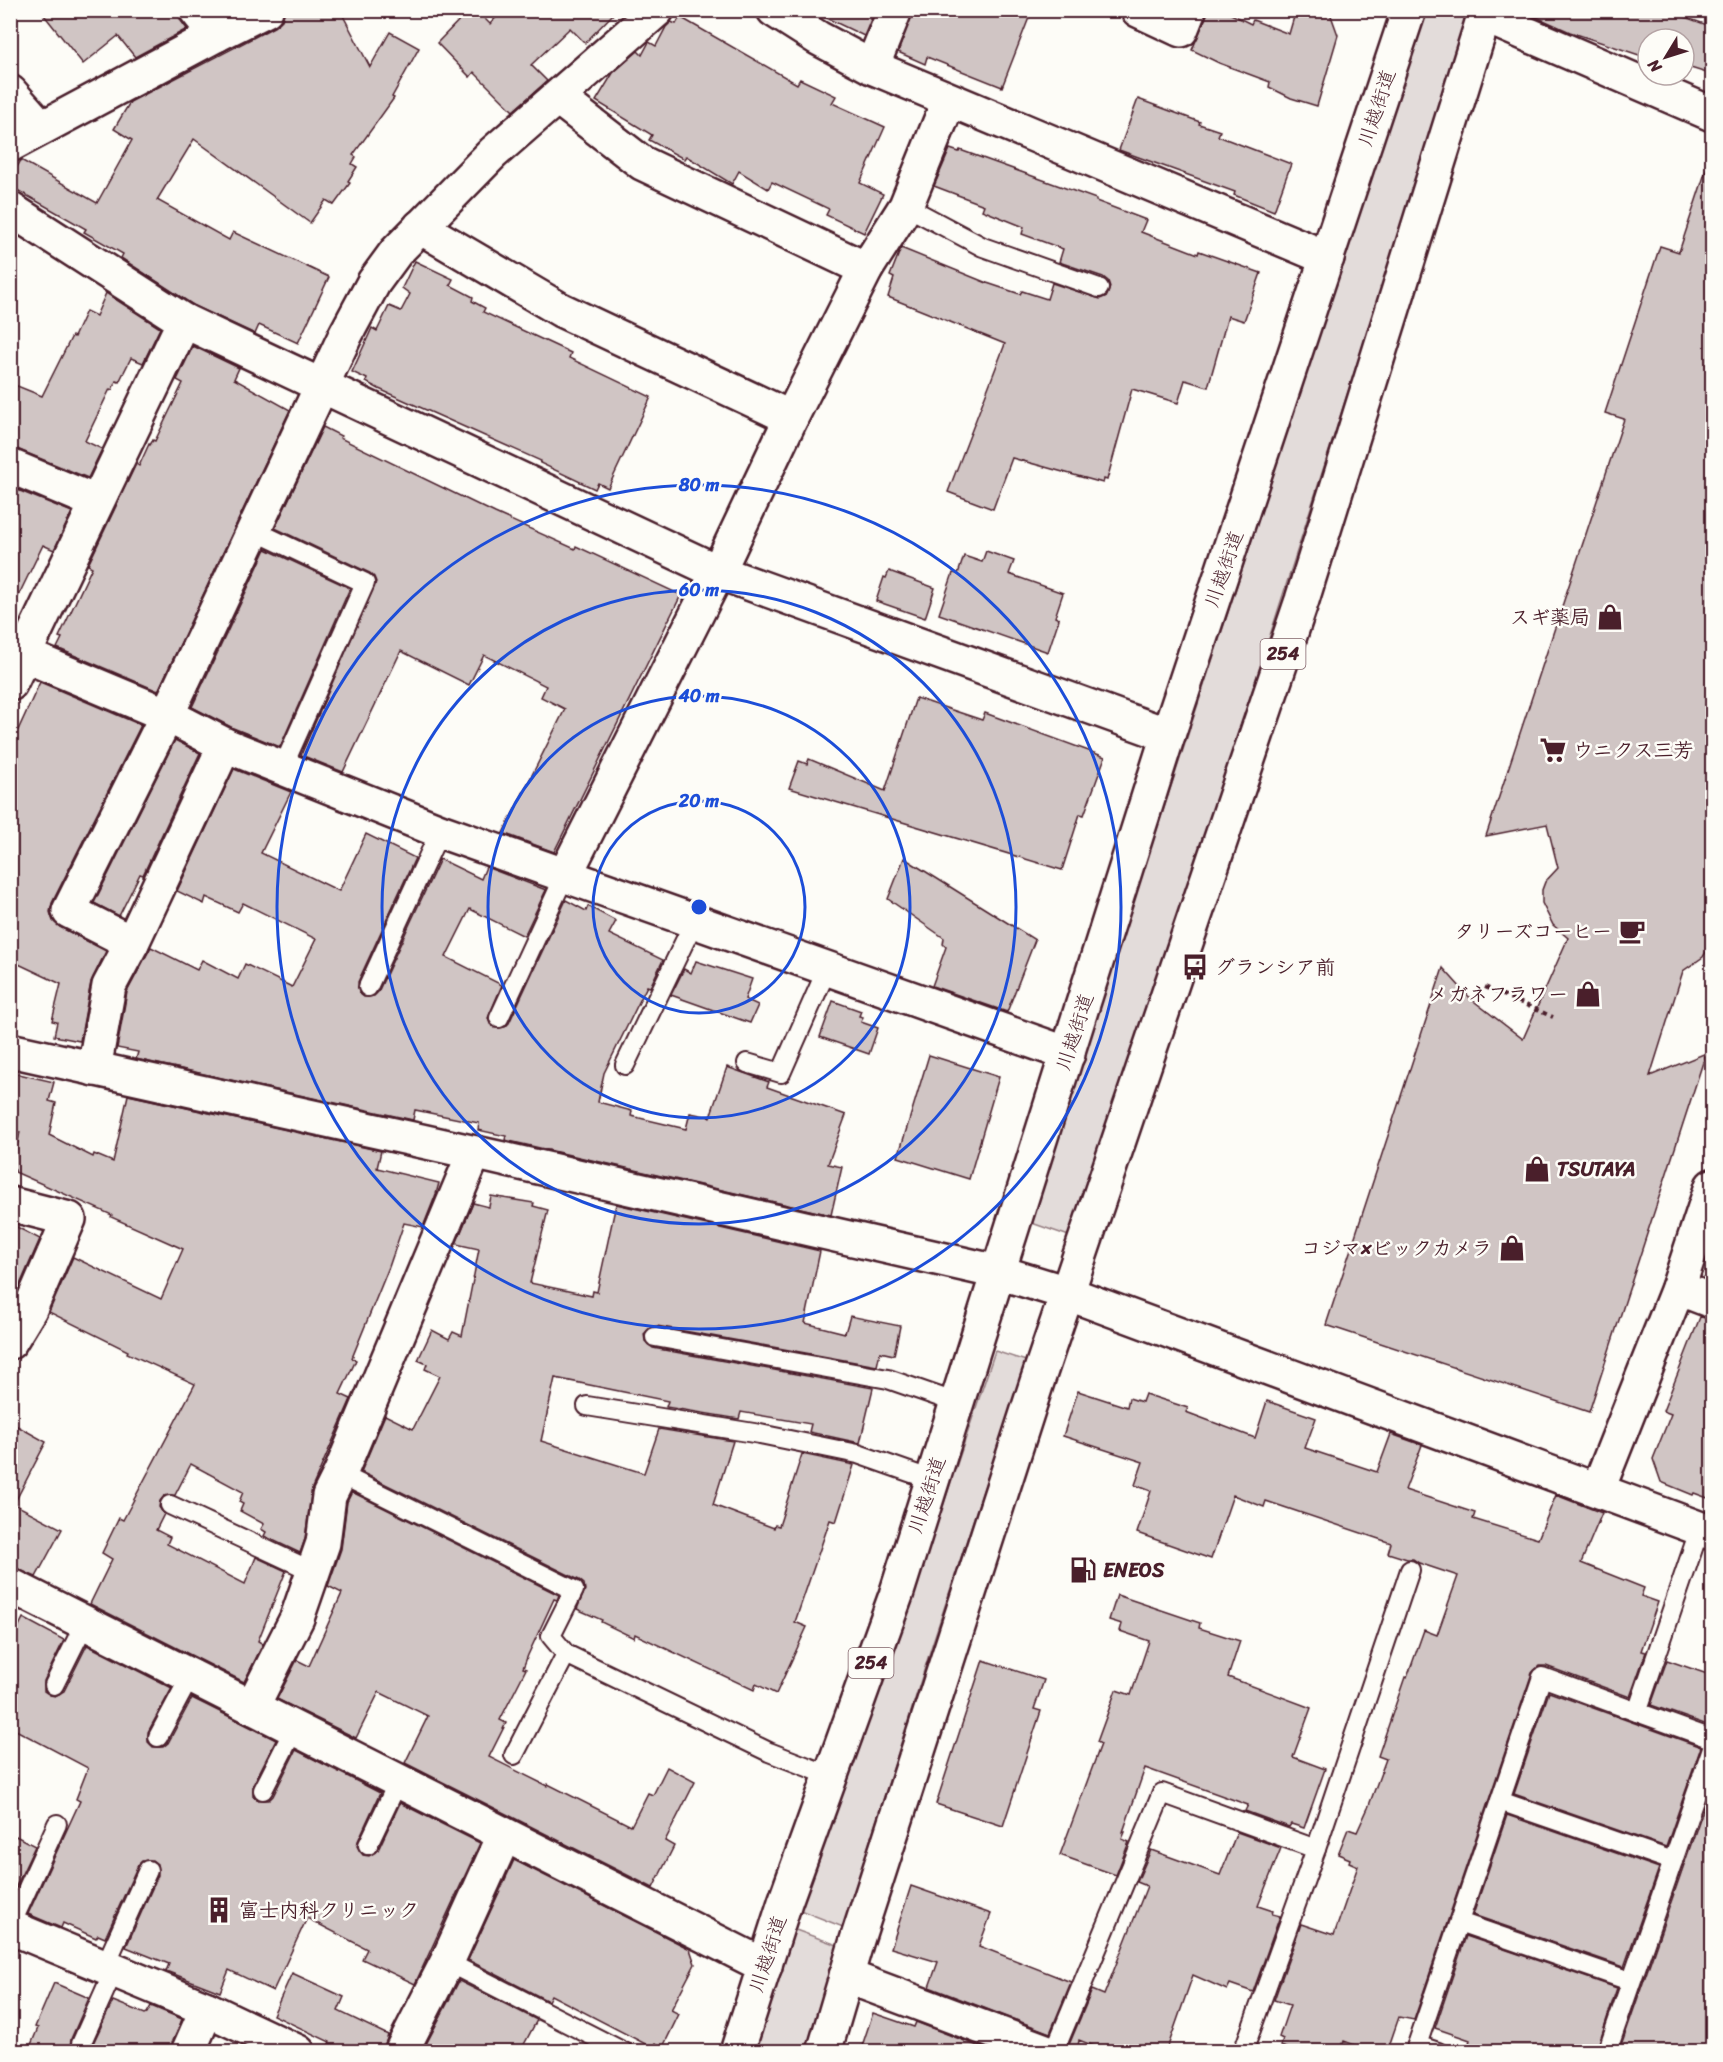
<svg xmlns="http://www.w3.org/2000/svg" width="1723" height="2062" viewBox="0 0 1723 2062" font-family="Sriracha,'Klee One',sans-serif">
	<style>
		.green { fill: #e3dcda; stroke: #967e82; stroke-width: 1.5 }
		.building { fill: #d0c5c4; stroke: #4a1f2b; stroke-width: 1.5 }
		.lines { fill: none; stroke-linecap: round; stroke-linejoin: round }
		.lane-casing { stroke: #4a1f2b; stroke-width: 22 }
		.street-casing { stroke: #4a1f2b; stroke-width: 38 }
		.highway-casing { stroke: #4a1f2b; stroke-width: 38 }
		.path { stroke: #4a1f2b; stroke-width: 4; stroke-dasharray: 4.5 4.5; stroke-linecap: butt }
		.lane { stroke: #fdfcf7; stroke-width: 18 }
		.street { stroke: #fdfcf7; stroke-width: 33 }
		.highway { stroke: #fdfcf7; stroke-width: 33 }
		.ring { fill: none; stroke: #1d4ed8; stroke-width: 3 }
		.labels { text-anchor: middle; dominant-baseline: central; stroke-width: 5; stroke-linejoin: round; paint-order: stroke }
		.shield { fill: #fdfcf7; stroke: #806168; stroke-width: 1.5 }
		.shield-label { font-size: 18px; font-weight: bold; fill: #4a1f2b }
		.street-label { font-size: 20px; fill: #4a1f2b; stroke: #fdfcf7 }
		.poi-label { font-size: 20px; font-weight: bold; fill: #4a1f2b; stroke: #fdfcf7; text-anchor: start }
		.centre { fill: #1d4ed8; stroke: #fdfcf7; stroke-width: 3 }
		.ring-label { font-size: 18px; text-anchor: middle; font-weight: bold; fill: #1d4ed8; stroke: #fdfcf7; stroke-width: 5; stroke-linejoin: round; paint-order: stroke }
	</style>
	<rect width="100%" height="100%" fill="#fdfcf7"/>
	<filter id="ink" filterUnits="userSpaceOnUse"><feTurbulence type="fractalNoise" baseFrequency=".0167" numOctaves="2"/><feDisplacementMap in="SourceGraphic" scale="12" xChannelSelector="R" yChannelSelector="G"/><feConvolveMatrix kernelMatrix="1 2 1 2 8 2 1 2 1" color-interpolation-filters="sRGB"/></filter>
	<g filter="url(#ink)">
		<g class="green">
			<polygon points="1425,11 1470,11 1165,963 1069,1236 1026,1221 1121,939"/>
			<polygon points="995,1351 1026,1361 933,1642 843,1927 800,1910 842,1784 906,1616"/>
			<polygon points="793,1929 840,1946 808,2051 753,2052"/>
		</g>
		<g class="building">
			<polygon points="40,10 178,10 181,21 187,29 135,57 118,36 83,64"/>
			<polygon points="285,10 340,10 370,67 390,32 419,48 392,97 394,98 353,155 356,157 352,164 357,167 348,181 350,183 334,205 326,200 310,223 194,139 157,200 229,240 233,232 329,277 298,343 259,325 255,334 193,305 121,258 123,254 84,232 86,229 10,186 10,179 21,160 97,203 132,140 114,129 130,102 274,27 282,20"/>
			<polygon points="469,10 476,10 490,24 503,10 617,10 585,43 570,28 531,65 547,81 513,111 474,72 470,77 437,43"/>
			<polygon points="810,10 875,10 864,36"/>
			<polygon points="913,10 1032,10 1002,87 927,57 925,64 898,52"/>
			<polygon points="1209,10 1223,10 1251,24 1253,20 1289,34 1296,10 1329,10 1338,35 1317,106 1291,98 1269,87 1270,82 1219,63 1192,50"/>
			<polygon points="1521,10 1665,10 1713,27 1713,75 1684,66 1684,39 1648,39 1648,58 1570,32"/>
			<polygon points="680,17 797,84 800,79 836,96 832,103 885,127 860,183 883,194 864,233 826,215 829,209 772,182 768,189 739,171 732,184 686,156 684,159 649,140 652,135 596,101 613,73 638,51 642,55 649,42 656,46 666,27 671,22 676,24"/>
			<polygon points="1138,99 1200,122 1199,124 1220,131 1218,136 1291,164 1274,211 1234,195 1235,192 1119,150"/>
			<polygon points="950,149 959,152 960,150 1096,199 1096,201 1146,220 1141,232 1198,254 1199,251 1261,273 1244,321 1228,316 1208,387 1185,380 1178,403 1132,389 1107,480 1104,479 1103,483 1012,458 993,509 948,492 1005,344 888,297 894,278 890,276 901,248 987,283 1020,294 1022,291 1047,299 1052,283 1100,299 1107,296 1110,287 1108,281 1103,277 1059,262 1063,249 1022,234 1024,227 982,210 984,205 934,186"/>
			<polygon points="1707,167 1713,167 1713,932 1710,946 1703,957 1683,971 1650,1076 1706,1053 1589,1412 1326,1325 1443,968 1471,999 1523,1039 1568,938 1553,925 1542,903 1542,890 1545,882 1558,868 1547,824 1486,836 1624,419 1605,413 1660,246 1679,252"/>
			<polygon points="415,261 453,279 450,285 473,297 472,301 485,308 483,312 571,353 569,358 651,397 608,488 598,483 595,489 540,463 541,461 379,389 366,382 367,379 352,372 372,328 377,331 389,306 401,311 410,294 402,288"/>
			<polygon points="106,293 160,328 143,363 131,358 119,382 116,381 112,390 110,389 85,441 102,449 88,478 17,449 10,448 10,383 42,396 72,336 74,337 86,311 96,316"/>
			<polygon points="193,346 239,368 234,379 290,410 158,691 57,648 62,638 59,637 92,567 88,565 136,464 139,466 149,444 150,445 153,440 155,441 183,383 177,380"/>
			<polygon points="323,427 341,436 340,438 495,513 575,549 576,546 681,595 554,852 503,833 565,709 541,697 546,686 484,655 469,685 401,651 343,772 301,755 376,582 374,577 370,573 275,528"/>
			<polygon points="10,487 72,512 54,550 43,545 10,613"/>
			<polygon points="266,549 350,588 280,747 233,728 192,707"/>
			<polygon points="986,551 1014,561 1009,574 1063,593 1055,617 1059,619 1048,652 939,614 953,573 958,574 964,556 982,562"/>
			<polygon points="889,571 935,588 925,618 876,601 884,577 886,578"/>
			<polygon points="40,682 141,725 52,903 50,912 53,921 60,927 106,951 91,982 80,1041 54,1036 57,1022 52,1021 61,984 10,960 10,727 18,730"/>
			<polygon points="916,698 982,720 985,713 1105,757 1084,815 1080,814 1062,870 789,788 799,761 807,764 809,759 885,791"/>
			<polygon points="175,740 200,753 143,875 140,874 119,916 94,903"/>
			<polygon points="234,769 291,792 261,853 339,891 366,834 415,858 358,982 359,993 364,997 374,996 378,992 440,859 481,879 486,867 546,890 524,936 470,909 446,957 502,985 488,1018 490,1024 495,1028 505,1027 509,1023 566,900 586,911 588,906 616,921 609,934 663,960 650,987 647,986 604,1073 598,1102 632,1111 631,1116 686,1129 690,1113 710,1117 727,1067 769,1082 767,1087 846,1115 828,1164 842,1167 831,1215 505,1140 506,1136 478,1130 479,1123 415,1110 413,1120 136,1059 138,1052 117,1048 127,992 151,947 197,970 202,960 238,979 245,964 292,987 316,939 243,903 238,912 206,897 204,904 177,891"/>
			<polygon points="904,858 1035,940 1007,1012 932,986 946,947 943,944 944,938 888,899"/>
			<polygon points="696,961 752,979 745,999 758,1005 750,1023 671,995 684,969 691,973"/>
			<polygon points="833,1001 861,1011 859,1016 863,1017 861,1022 878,1028 869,1054 820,1037"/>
			<polygon points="929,1055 999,1077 969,1179 898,1157"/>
			<polygon points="10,1072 54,1082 49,1101 56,1103 49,1135 93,1157 94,1154 113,1162 128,1095 381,1151 377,1168 439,1183 436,1194 423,1227 404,1223 389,1267 352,1358 356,1360 340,1394 351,1399 312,1488 305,1539 300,1553 264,1536 266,1532 261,1529 264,1524 240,1511 243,1504 239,1502 243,1492 191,1464 175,1495 164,1496 160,1501 159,1507 164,1514 156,1530 170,1537 167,1544 245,1584 256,1557 286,1571 258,1641 263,1644 244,1682 90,1604 112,1559 102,1553 119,1518 123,1520 195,1384 127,1353 128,1351 49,1312 73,1257 161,1299 183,1249 111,1217 112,1215 15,1172 15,1170 12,1169 20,1132 10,1130"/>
			<polygon points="491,1196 534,1203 533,1206 548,1210 530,1283 592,1296 593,1291 597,1292 616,1204 820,1251 805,1323 845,1333 850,1316 900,1326 894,1355 880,1352 877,1366 657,1326 651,1327 644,1334 645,1341 653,1348 873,1388 860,1443 809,1432 811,1424 741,1412 739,1419 666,1407 668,1401 555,1378 541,1441 643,1473 644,1473 659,1429 733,1441 713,1505 774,1528 775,1525 779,1526 802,1454 854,1465 836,1522 830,1520 795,1622 807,1627 776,1694 756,1684 754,1690 635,1634 634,1638 601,1622 602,1620 577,1609 585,1590 584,1584 579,1580 361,1472 385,1415 413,1429 440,1376 425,1369 427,1364 418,1360 432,1330 449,1339 453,1332 462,1336 479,1249 456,1244 473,1203 489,1207"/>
			<polygon points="11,1224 40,1239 19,1287 10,1283"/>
			<polygon points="1700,1317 1713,1319 1713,1500 1694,1493 1693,1495 1661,1482 1653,1459 1671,1414 1663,1411"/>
			<polygon points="1078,1391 1127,1407 1129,1398 1142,1402 1145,1394 1188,1408 1186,1412 1255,1438 1267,1401 1316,1418 1305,1448 1377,1472 1391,1434 1422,1445 1405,1490 1475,1513 1473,1519 1538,1539 1556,1495 1602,1513 1581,1563 1644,1588 1641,1596 1658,1602 1641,1651 1646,1652 1630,1697 1546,1666 1539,1666 1532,1673 1414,2020 1399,2017 1387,2052 1373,2052 1344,2041 1340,2052 1295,2052 1281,2046 1283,2039 1279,2037 1290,2005 1274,2000 1301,1924 1334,1935 1358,1866 1349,1862 1350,1859 1338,1854 1348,1829 1357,1832 1368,1808 1386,1759 1378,1756 1405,1677 1407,1678 1424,1630 1437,1635 1458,1576 1419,1563 1413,1559 1407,1559 1388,1553 1391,1543 1266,1501 1264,1507 1233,1495 1211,1559 1137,1533 1151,1491 1135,1485 1143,1462 1063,1436"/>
			<polygon points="10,1422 46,1442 14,1504 62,1529 36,1577 10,1566"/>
			<polygon points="352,1492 559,1595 557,1600 554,1599 528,1655 523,1668 526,1669 500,1720 506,1723 489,1757 547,1786 548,1784 631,1826 648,1793 653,1795 667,1767 695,1782 665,1841 674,1846 653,1888 405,1763 428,1716 379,1692 356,1738 277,1699 297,1660 309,1666 342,1593 328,1586 341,1549 347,1502"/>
			<polygon points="1117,1595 1200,1623 1199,1628 1240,1641 1228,1677 1311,1708 1293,1757 1325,1769 1304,1828 1291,1824 1289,1827 1245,1811 1248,1805 1145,1768 1123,1832 1125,1832 1122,1839 1129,1842 1116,1875 1060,1855 1101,1744 1097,1742 1116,1690 1131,1695 1149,1641 1120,1631 1122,1624 1109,1620"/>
			<polygon points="23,1618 64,1640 44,1681 44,1691 50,1695 55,1696 64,1691 87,1645 172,1688 148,1732 148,1742 153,1747 163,1747 168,1743 192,1698 276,1740 253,1785 253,1796 258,1800 269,1800 273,1796 296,1750 380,1793 358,1841 357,1846 363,1855 369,1856 378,1850 400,1803 480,1843 415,1984 362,1959 367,1949 307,1918 273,1991 229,1970 220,1992 166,1971 169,1964 126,1947 158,1875 157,1864 152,1860 142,1861 138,1865 105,1938 98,1935 96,1938 63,1923 61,1928 28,1914 80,1801 76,1799 88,1768 10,1727 10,1644"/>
			<polygon points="983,1660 1044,1680 1034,1709 1041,1711 1003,1826 936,1804"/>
			<polygon points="1667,1660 1713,1676 1713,1727 1651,1705"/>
			<polygon points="1549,1692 1701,1747 1666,1847 1514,1794"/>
			<polygon points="1713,1781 1713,2037 1707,2052 1619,2052"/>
			<polygon points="1507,1815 1659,1868 1624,1967 1473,1915"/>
			<polygon points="1237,1832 1281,1848 1258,1906 1273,1911 1272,1914 1280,1916 1253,1992 1230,1984 1227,1990 1193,1975 1166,2052 1109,2052 1079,2040 1077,2052 1066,2052 1092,1990 1104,1995 1147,1886 1137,1882 1151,1850 1220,1875"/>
			<polygon points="10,1833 35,1846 10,1899"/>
			<polygon points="514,1860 690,1949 695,1964 671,2010 679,2014 663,2047 655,2043 653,2048 551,1995 548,2001 468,1960"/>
			<polygon points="911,1886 991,1914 979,1946 1071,1982 1050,2033 929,1987 938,1962 891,1948"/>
			<polygon points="1466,1936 1617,1988 1596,2052 1493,2052 1469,2043 1470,2040 1435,2028"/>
			<polygon points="292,1973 344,1997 338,2011 388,2035 383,2052 325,2052 330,2042 273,2015"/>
			<polygon points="459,1981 537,2020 520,2052 422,2052"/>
			<polygon points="54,1983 89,1998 71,2039 70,2046 73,2052 28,2052 38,2028 35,2027"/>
			<polygon points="113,2001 145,2014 147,2013 151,2006 182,2019 170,2052 89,2052"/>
			<polygon points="873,2013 914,2027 916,2022 993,2052 860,2052"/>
		</g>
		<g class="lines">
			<g class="lane-casing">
				<g id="lane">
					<polyline points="906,206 983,247 1099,288"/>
					<polyline points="253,530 365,583 282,769"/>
					<polyline points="368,987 440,831"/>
					<polyline points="499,1018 565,875"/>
					<polyline points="747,1063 781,1073 827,969"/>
					<polyline points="625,1065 694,922"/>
					<polyline points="655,1337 888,1379 957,1403"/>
					<polyline points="587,1406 760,1434 858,1454 932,1480"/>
					<polyline points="340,1474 574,1590 551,1636 566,1654 769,1752 831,1776"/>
					<polyline points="170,1505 312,1571"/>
					<polyline points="1700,1528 1637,1712 1712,1739"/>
					<polyline points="54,1685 85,1623"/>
					<polyline points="158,1737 190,1677"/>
					<polyline points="514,1755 566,1654"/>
					<polyline points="263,1790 294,1729"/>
					<polyline points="1500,1801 1673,1861"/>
					<polyline points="368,1845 398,1782"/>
					<polyline points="1316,1849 1410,1570"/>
					<polyline points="1459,1922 1630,1981"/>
					<polyline points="10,1927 57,1824"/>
					<polyline points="447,1962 624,2052"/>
					<polyline points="105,1966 148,1870"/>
					<polyline points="81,2044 114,1970"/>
					<polyline points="1417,2045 1542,1677 1637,1712"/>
					<polyline points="1054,2052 1162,1793 1316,1849 1243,2052"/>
					<polyline points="1415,2052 1417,2045 1438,2052"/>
					<polyline points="1607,2052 1712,1748"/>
				</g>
			</g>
			<g class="street-casing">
				<g id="street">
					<polyline points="196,10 216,35"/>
					<polyline points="774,10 818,38 872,67 1327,258"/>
					<polyline points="1138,10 1181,30 1189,10"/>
					<polyline points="1485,16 1712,114"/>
					<polyline points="872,67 895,10"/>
					<polyline points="10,92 41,127"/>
					<polyline points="558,98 642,163 866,269"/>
					<polyline points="10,145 216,35 266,10"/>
					<polyline points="10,209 184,321 718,572 1168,735"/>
					<polyline points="420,227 561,310 791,418"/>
					<polyline points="10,466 96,502"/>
					<polyline points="24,655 167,715 225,745 440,831 1068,1054"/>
					<polyline points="10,684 184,321"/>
					<polyline points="565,875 718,572 791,418 866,269 906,206 949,100"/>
					<polyline points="132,943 69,911 167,715 346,334 374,282 396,252 493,153 657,10"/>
					<polyline points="10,1050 494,1157 998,1272 1067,1293 1712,1533"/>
					<polyline points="94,1069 109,986 132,943 225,745"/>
					<polyline points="10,1204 69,1219 30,1309 10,1342"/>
					<polyline points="1678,1288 1712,1301"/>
					<polyline points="1598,1489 1678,1288 1712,1186"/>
					<polyline points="10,1585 252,1707 297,1618 323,1543 329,1496 340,1474 474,1153"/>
					<polyline points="252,1707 765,1966"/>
					<polyline points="10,1927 207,2009 298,2052"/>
					<polyline points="846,1976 1048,2052"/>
					<polyline points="188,2052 207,2009"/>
					<polyline points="401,2052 447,1962 504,1836"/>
				</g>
			</g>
			<g class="highway-casing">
				<g id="highway">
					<polyline points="737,2052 785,1902 896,1595 1168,735 1409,10"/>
					<polyline points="824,2052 857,1940 1037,1382 1302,600 1486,10"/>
				</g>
			</g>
			<polyline class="path" points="1485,987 1553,1017"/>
			<use href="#lane" class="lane"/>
			<use href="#street" class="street"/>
			<use href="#highway" class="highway"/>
		</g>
	</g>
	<g class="ring">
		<circle cx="699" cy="907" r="106"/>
		<circle cx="699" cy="907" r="211"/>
		<circle cx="699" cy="907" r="317"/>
		<circle cx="699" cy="907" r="422"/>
	</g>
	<defs>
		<g id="shop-bare" transform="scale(2.07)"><path d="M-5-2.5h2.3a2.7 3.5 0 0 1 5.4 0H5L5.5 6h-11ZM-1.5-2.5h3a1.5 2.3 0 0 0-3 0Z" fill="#4a1f2b" stroke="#fdfcf7" stroke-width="2.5" paint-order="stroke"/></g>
		<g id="supermarket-bare" transform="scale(2.07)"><path d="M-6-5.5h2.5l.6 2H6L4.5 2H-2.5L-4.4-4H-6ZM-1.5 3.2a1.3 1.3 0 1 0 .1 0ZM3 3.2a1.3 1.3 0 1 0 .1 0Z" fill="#4a1f2b" stroke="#fdfcf7" stroke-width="2.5" paint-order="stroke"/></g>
		<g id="cafe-bare" transform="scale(2.07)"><path d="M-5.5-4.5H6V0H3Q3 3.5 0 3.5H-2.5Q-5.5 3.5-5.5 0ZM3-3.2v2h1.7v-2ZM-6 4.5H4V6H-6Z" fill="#4a1f2b" stroke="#fdfcf7" stroke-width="2.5" paint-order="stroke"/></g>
		<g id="bus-bare" transform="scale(2.07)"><path d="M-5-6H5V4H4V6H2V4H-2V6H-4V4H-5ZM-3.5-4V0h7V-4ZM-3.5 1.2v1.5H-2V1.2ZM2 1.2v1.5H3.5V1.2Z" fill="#4a1f2b" stroke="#fdfcf7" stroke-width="2.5" paint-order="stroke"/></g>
		<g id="fuel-bare" transform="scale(2.07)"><path d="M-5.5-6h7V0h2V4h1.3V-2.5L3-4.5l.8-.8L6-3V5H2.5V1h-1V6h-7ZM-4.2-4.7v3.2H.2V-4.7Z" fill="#4a1f2b" stroke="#fdfcf7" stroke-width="2.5" paint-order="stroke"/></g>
		<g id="building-bare" transform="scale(2.07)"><path d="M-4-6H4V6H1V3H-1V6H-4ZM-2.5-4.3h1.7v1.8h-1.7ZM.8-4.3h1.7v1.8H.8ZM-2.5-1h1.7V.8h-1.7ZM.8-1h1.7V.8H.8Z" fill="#4a1f2b" stroke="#fdfcf7" stroke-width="2.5" paint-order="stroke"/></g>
	</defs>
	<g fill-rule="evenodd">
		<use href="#shop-bare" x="1610" y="617"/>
		<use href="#supermarket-bare" x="1553" y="750"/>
		<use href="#cafe-bare" x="1632" y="931"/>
		<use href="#bus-bare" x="1195" y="967"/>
		<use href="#shop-bare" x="1588" y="994"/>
		<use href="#shop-bare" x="1537" y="1169"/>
		<use href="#shop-bare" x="1512" y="1248"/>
		<use href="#fuel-bare" x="1083" y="1570"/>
		<use href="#building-bare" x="219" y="1910"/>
	</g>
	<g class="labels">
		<g class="shield">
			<rect x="1260.5" y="639" width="45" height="30" rx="4.5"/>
			<rect x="848.5" y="1648" width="45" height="30" rx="4.5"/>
		</g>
		<g class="shield-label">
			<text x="1283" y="654">254</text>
			<text x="871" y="1663">254</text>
		</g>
		<g class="street-label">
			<text transform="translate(1377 108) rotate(-72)">川越街道</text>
			<text transform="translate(1224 569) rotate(-71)">川越街道</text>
			<text transform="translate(1075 1032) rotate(-72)">川越街道</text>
			<text transform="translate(927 1495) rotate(-72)">川越街道</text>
			<text transform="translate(768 1954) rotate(-72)">川越街道</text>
		</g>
		<g class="poi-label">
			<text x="1590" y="617" text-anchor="end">スギ薬局</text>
			<text x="1573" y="750">ウニクス三芳</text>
			<text x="1612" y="931" text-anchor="end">タリーズコーヒー</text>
			<text x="1215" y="967">グランシア前</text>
			<text x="1568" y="994" text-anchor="end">メガネフラワー</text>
			<text x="1557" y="1169">TSUTAYA</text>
			<text x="1492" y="1248" text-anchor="end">コジマ×ビックカメラ</text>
			<text x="1103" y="1570">ENEOS</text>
			<text x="239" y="1910">富士内科クリニック</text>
		</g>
	</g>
	<circle cx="699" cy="907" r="9" class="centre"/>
	<g class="ring-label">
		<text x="699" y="491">80 m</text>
		<text x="699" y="596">60 m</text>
		<text x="699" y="702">40 m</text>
		<text x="699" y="807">20 m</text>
	</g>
	<rect width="1723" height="2062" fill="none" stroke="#fdfcf7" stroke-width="36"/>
	<rect x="18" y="18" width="1687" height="2026" fill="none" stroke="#4a1f2b" stroke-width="2" filter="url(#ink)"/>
	<g transform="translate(1666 57) rotate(232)"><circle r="28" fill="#fdfcf7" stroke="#b5a4a5" stroke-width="1.5"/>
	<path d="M0-4.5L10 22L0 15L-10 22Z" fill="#4a1f2b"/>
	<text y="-9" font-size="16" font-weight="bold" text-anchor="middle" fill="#4a1f2b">N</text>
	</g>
</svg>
